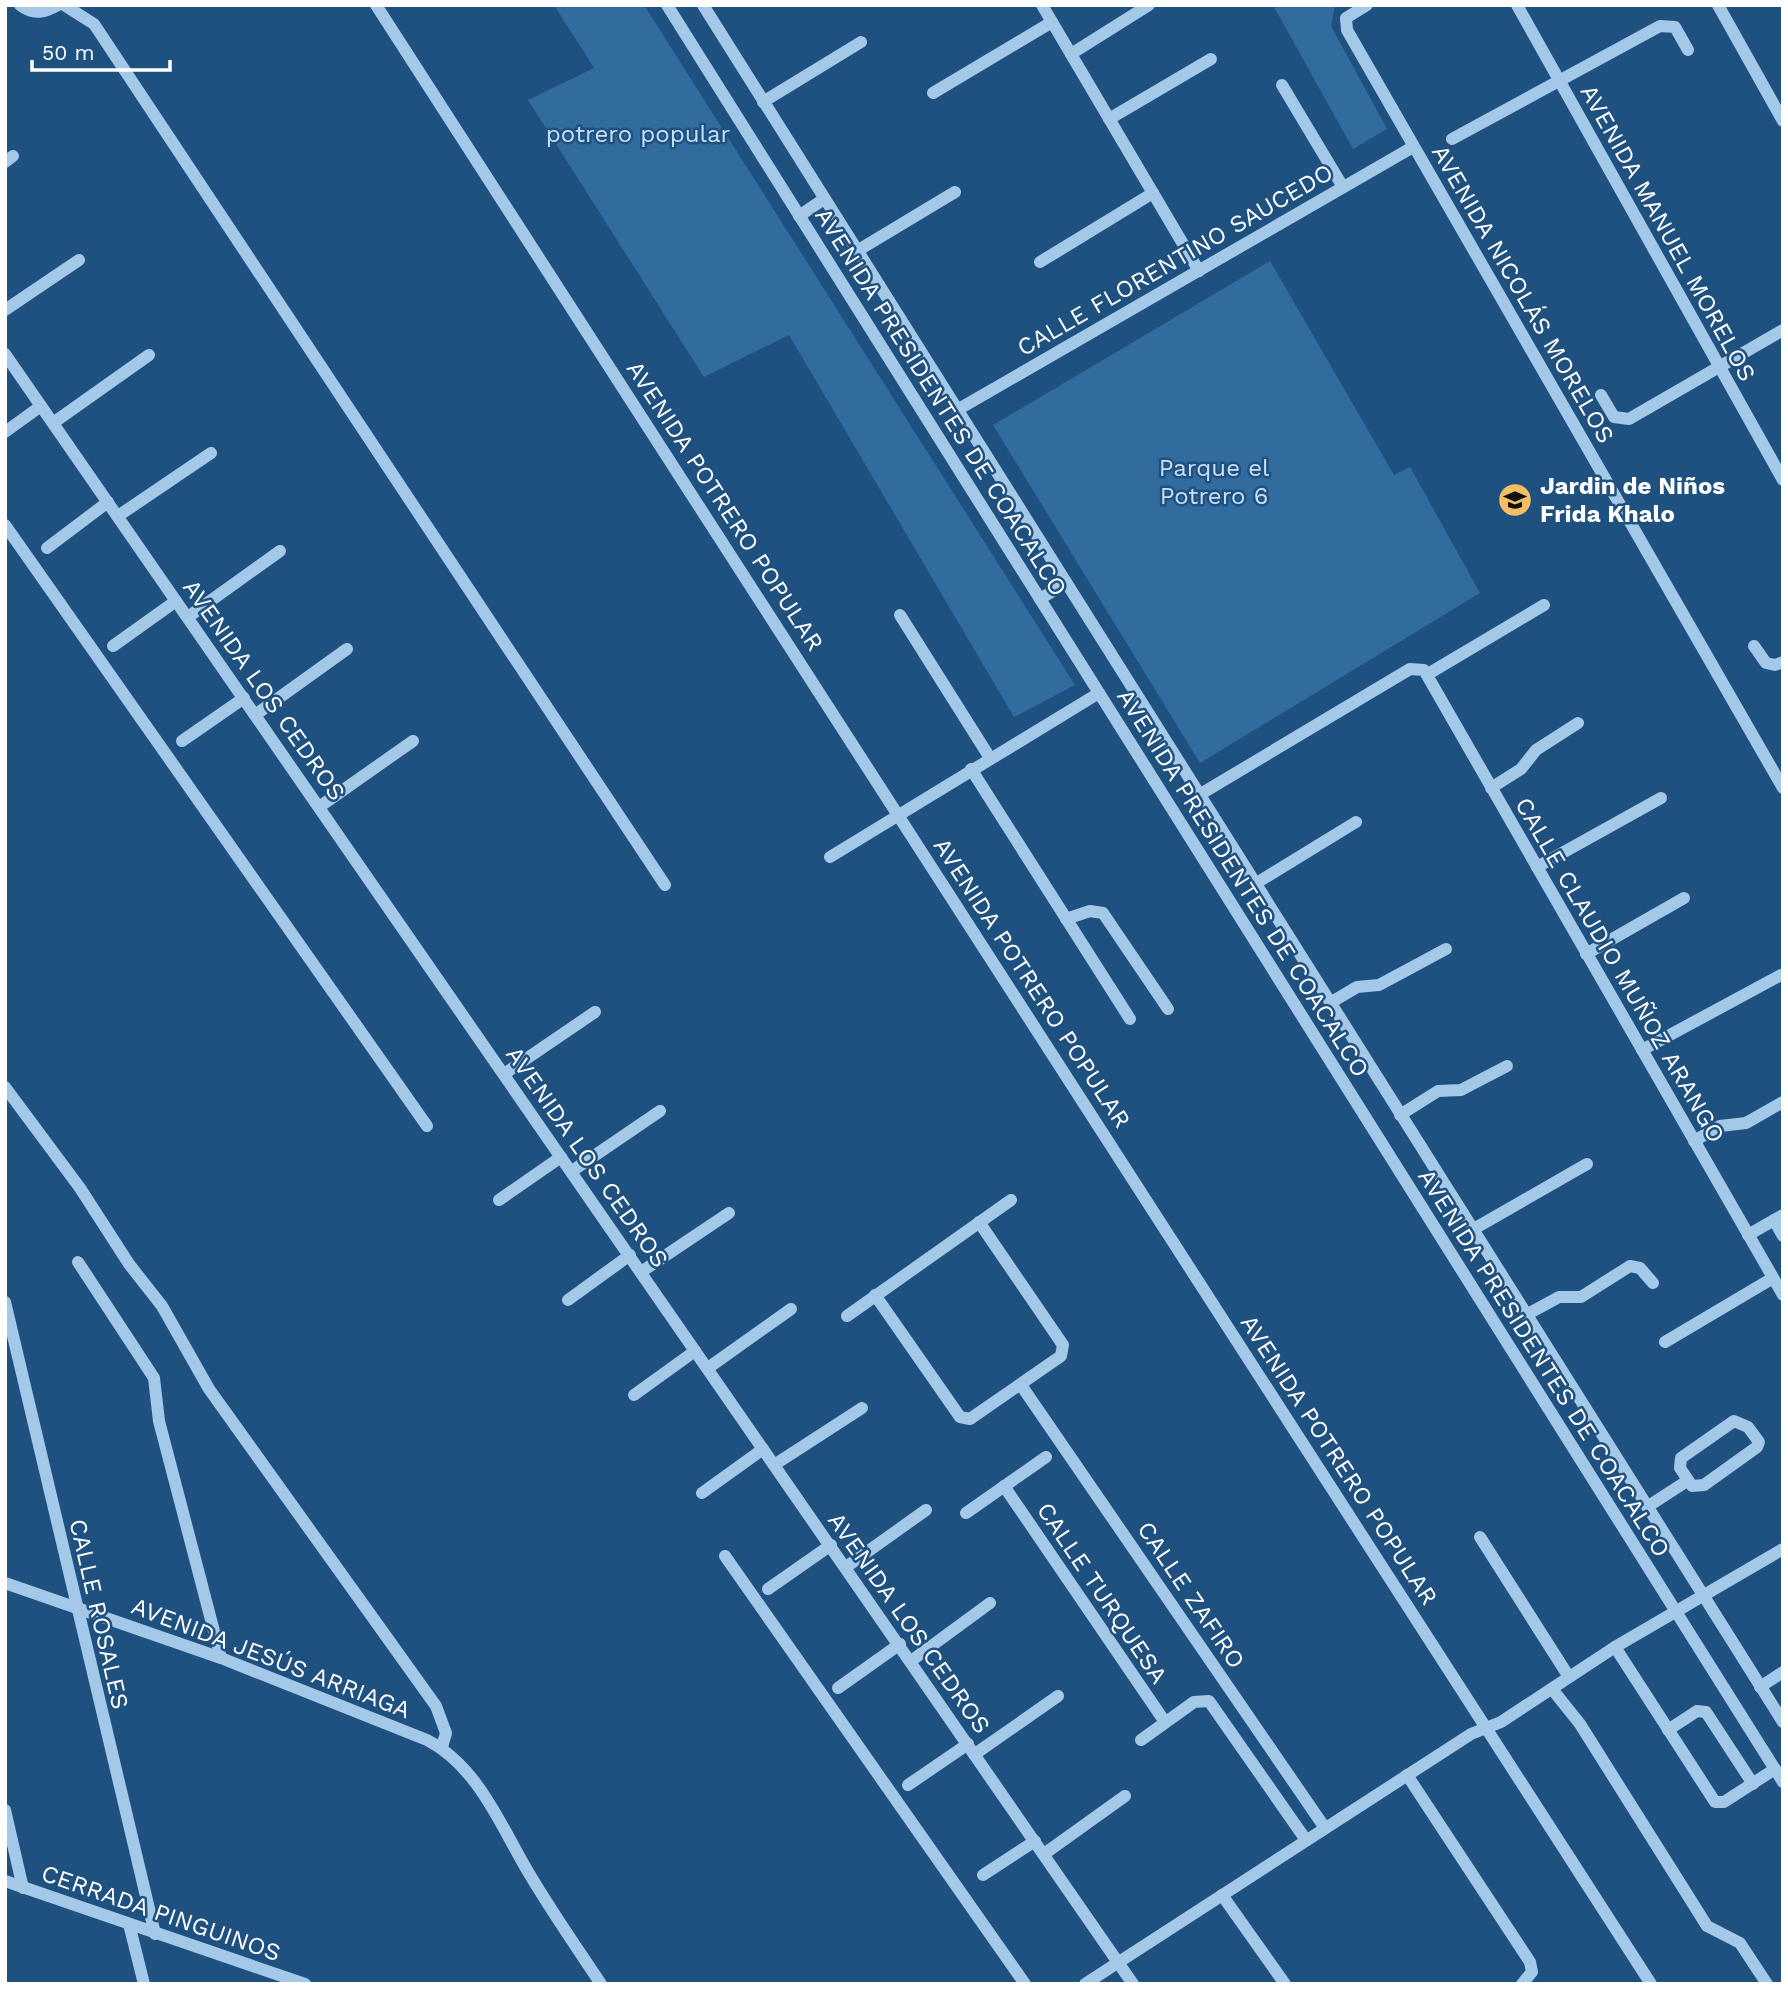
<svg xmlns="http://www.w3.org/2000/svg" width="1788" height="1989" viewBox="0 0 1788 1989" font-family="'Work Sans',sans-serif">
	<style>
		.green { fill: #326b9e }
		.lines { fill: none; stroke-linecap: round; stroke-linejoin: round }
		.minor { stroke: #a3c8e8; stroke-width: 12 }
		.labels { text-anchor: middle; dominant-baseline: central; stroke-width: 5; stroke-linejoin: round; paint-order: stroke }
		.park-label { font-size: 24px; fill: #c7e0f6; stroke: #1f5180 }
		.street-label { font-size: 24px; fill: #fff; stroke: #1f5180 }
		.poi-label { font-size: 24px; font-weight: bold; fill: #fff; stroke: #1f5180; text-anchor: start }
	</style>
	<rect width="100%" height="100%" fill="#1f5180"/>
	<g class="green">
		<polygon points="554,5 644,5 1075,685 1014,717 789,335 704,377 528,100 594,68"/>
		<polygon points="1273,5 1335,5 1331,26 1387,129 1353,149"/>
		<polygon points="1270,261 1394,475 1410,467 1480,593 1200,763 993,425"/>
	</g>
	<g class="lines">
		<g class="minor">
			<path d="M20,5C33,15 44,13 58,5"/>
			<polyline points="64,5 94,24 665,885"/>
			<polyline points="376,5 1651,1984"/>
			<polyline points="667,5 1783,1782"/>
			<polyline points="703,5 1783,1722"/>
			<polyline points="1042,5 1199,271"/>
			<polyline points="1367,5 1346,18 1347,30 1783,788"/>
			<polyline points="1517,5 1783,480"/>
			<polyline points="1718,5 1783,121"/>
			<polyline points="1071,54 1149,5"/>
			<polyline points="1282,85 1343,187"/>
			<polyline points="933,93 1052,22"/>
			<polyline points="763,102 861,42"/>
			<polyline points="1109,119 1211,59"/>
			<polyline points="1452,139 1660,26 1675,27 1688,50"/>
			<polyline points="5,162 13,156"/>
			<polyline points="799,216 824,199"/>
			<polyline points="857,251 955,192"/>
			<polyline points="1040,262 1153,193"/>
			<polyline points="5,310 79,260"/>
			<polyline points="5,354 1133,1984"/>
			<polyline points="1601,395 1614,417 1629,419 1783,330"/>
			<polyline points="957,410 1413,147"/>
			<polyline points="53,423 149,355"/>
			<polyline points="5,432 41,406"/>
			<polyline points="118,516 211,453"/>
			<polyline points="5,525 427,1126"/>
			<polyline points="47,548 108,502"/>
			<polyline points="1040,599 1066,583"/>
			<polyline points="900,615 990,758"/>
			<polyline points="188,617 280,551"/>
			<polyline points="113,646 176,601"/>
			<polyline points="1754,646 1766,663 1775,665 1783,662"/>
			<polyline points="1428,674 1544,605"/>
			<polyline points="255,715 347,649"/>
			<polyline points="182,741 244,698"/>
			<polyline points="971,769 1130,1019"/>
			<polyline points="1491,788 1521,769 1536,750 1578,723"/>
			<polyline points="1199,795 1410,669 1424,670 1783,1295"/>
			<polyline points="319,807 413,741"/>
			<polyline points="830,857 1099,693"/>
			<polyline points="1537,867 1661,798"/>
			<polyline points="1255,884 1356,822"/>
			<polyline points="1066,919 1090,911 1103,913 1168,1009"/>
			<polyline points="1586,954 1684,898"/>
			<polyline points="1330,1003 1357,987 1379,985 1446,949"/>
			<polyline points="1642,1050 1781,975"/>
			<polyline points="504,1074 595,1012"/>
			<polyline points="5,1087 80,1188 129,1264 162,1306 209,1389 436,1706 446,1733 442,1747"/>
			<polyline points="1400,1115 1438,1091 1461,1090 1507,1066"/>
			<polyline points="1694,1141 1720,1126 1746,1123 1783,1102"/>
			<polyline points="572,1171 660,1111"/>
			<polyline points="499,1200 561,1157"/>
			<polyline points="1774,1220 1783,1236"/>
			<polyline points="1472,1230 1587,1164"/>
			<polyline points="1748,1235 1783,1215"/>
			<polyline points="78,1262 154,1378 159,1421 221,1658"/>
			<polyline points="641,1272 729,1213"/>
			<polyline points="875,1295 960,1417 970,1419 1061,1356 1063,1345 979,1222"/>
			<polyline points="568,1300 630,1255"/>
			<polyline points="5,1302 155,1934"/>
			<polyline points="1526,1315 1559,1297 1581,1297 1630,1266 1640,1268 1653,1283"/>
			<polyline points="847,1316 1011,1200"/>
			<polyline points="1665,1342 1773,1278"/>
			<polyline points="708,1368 791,1309"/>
			<polyline points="1021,1385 1325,1828"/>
			<polyline points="634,1395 695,1351"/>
			<polygon points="1734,1421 1748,1427 1759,1442 1757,1447 1704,1485 1692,1486 1680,1468 1681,1458"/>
			<polyline points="774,1465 862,1408"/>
			<polyline points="1004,1486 1165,1722"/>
			<polyline points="702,1493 763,1449"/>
			<polyline points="1647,1507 1687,1481"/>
			<polyline points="966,1513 1046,1457"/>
			<polyline points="1480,1537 1569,1677"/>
			<polyline points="725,1556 1025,1984"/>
			<polyline points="846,1567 926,1510"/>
			<path d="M5,1583L221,1658L427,1740C479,1767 501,1827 530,1875C552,1912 577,1948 601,1984"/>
			<polyline points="768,1589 831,1545"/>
			<polyline points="1615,1647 1715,1802 1724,1802 1775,1769"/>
			<polyline points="911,1661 990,1603"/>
			<polyline points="1760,1687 1783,1672"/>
			<polyline points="838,1688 900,1644"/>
			<polyline points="1552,1689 1580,1724 1707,1926 1740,1943 1767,1984"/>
			<polyline points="1668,1730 1697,1711 1706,1712 1753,1784"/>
			<polyline points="1141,1740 1194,1702 1209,1701 1306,1840"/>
			<polyline points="975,1754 1058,1696"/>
			<polyline points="1407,1775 1530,1962 1532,1972 1522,1984"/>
			<polyline points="908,1785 968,1744"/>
			<polyline points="5,1810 23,1888"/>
			<polyline points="1044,1854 1125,1796"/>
			<polyline points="983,1875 1035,1841"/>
			<polyline points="5,1881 305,1984"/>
			<polyline points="1222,1895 1285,1984"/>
			<polyline points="129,1924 144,1984"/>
			<polyline points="1085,1984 1471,1734 1501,1722 1615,1647 1783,1549"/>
		</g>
	</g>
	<defs>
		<g id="school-disc" transform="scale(1.75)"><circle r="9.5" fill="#f6bf63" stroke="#1f5180"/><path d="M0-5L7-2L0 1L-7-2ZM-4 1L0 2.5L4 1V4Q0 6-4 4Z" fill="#111"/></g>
	</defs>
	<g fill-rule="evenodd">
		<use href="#school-disc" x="1515" y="500"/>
	</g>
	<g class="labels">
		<g class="park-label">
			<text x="638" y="134">potrero popular</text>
			<text x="1214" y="468">Parque el<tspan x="1214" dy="28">Potrero 6</tspan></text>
		</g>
		<g class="street-label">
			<text transform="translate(1668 233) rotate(61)">AVENIDA MANUEL MORELOS</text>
			<text transform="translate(1175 260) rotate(-30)">CALLE FLORENTINO SAUCEDO</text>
			<text transform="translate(1523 294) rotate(60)">AVENIDA NICOLÁS MORELOS</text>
			<text transform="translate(941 402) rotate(58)">AVENIDA PRESIDENTES DE COACALCO</text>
			<text transform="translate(725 506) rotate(57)">AVENIDA POTRERO POPULAR</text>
			<text transform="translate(264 690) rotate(55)">AVENIDA LOS CEDROS</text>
			<text transform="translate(1243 883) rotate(58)">AVENIDA PRESIDENTES DE COACALCO</text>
			<text transform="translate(1620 970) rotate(60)">CALLE CLAUDIO MUÑOZ ARANGO</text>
			<text transform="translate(1032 983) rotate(57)">AVENIDA POTRERO POPULAR</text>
			<text transform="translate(587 1157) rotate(55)">AVENIDA LOS CEDROS</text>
			<text transform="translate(1544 1363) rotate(58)">AVENIDA PRESIDENTES DE COACALCO</text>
			<text transform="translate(1339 1460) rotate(57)">AVENIDA POTRERO POPULAR</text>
			<text transform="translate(1102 1593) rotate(56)">CALLE TURQUESA</text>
			<text transform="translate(1191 1595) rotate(56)">CALLE ZAFIRO</text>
			<text transform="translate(99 1614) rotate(77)">CALLE ROSALES</text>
			<text transform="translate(909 1623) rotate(55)">AVENIDA LOS CEDROS</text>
			<text transform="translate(271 1658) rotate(21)">AVENIDA JESÚS ARRIAGA</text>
			<text transform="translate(161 1913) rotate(19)">CERRADA PINGUINOS</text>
		</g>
		<g class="poi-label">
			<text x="1540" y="486">Jardin de Niños<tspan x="1540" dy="28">Frida Khalo</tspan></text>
		</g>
	</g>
	<rect width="1788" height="1989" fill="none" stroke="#ffffff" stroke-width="14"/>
	<path d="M32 60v10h138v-10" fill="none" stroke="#ffffff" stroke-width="3.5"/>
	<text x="42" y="60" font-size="21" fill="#ffffff" stroke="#1f5180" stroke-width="5" paint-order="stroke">50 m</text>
</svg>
